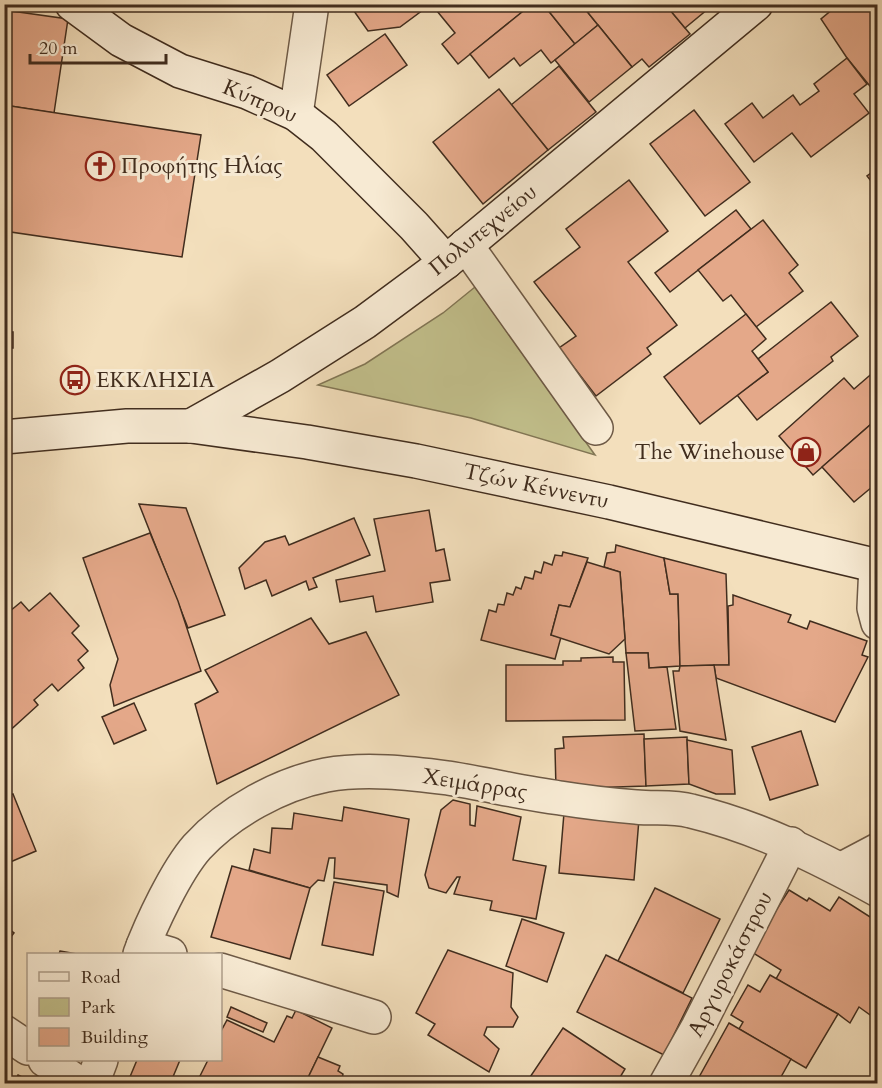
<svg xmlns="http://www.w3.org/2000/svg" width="882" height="1088" viewBox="0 0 882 1088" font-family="Cardo,serif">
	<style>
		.green { fill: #c2c08c; stroke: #827655; stroke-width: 1.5 }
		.building { fill: #e4a889; stroke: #412d1e; stroke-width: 1.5 }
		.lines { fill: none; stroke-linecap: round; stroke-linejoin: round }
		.street-casing { stroke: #6e5a46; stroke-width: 36 }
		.secondary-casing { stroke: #412d1e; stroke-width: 36 }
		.street { stroke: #f7ead3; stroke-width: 33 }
		.secondary { stroke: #f7ead3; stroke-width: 33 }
		.labels { text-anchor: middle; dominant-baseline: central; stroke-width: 6; stroke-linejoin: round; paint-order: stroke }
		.street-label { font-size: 22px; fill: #412d1e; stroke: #f7ead3 }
		.poi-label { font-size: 22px; fill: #412d1e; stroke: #f7ead3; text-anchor: start }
	</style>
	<rect width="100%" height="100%" fill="#f3dfbc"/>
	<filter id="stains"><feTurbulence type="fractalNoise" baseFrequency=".00333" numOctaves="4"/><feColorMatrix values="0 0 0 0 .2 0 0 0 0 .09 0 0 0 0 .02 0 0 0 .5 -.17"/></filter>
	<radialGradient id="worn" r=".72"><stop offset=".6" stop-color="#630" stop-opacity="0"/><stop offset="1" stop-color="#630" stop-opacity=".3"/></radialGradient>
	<polygon class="green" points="475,287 595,455 471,418 318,385 365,364 443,313"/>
	<g class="building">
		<polygon points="349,4 431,4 400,27 368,31"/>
		<polygon points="445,4 532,4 458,64 442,44 455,33 437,11"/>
		<polygon points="532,4 543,4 575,44 551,63 541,50 520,66 514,58 489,78 470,54"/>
		<polygon points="543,4 581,4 598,25 575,44"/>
		<polygon points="581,4 665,4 690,34 649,67 642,59 632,67"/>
		<polygon points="665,4 714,4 685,28"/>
		<polygon points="839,4 878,4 878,96 847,58 821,19"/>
		<polygon points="4,10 68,19 54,113 4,105"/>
		<polygon points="598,25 632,67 589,102 555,60"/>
		<polygon points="385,34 407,65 349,106 327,75"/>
		<polygon points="847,58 867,84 854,94 869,113 811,157 792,133 754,162 725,124 752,103 763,118 793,95 800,105 819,91 814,84"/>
		<polygon points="559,66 596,112 548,150 511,105"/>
		<polygon points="499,89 548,150 483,204 433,142"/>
		<polygon points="4,105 201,135 182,257 4,231"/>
		<polygon points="694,110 750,182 705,216 650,144"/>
		<polygon points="878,168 878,190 867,176"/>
		<polygon points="629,180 668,231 628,262 677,325 647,348 651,354 596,396 559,348 576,336 534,282 580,247 566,229"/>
		<polygon points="736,210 751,229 670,292 655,273"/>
		<polygon points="763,220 798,265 789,273 803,291 756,327 731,295 723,301 698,270"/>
		<polygon points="831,302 858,336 831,357 833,361 757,420 737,395 768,372 758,359"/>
		<polygon points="746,314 766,339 752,351 768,372 700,424 664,377"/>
		<rect x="4" y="332" width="9" height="16"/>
		<polygon points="876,370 878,418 813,475 779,436 844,378 854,389"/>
		<polygon points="878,418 878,482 854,502 822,467"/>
		<polygon points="139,504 186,508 225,615 188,628"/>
		<polygon points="429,510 436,551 444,549 450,580 430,583 433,602 376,612 373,596 340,602 336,580 385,571 374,519"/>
		<polygon points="354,518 370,555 313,578 317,587 309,590 306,581 272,596 266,580 245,589 239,568 265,542 285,536 289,545"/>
		<polygon points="150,533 178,601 201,671 114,706 110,685 118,659 83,558"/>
		<polygon points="616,545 664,558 670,594 678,594 680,666 649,668 648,653 626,653 620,572 604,567 607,553 615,552"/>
		<polygon points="563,552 588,558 570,607 559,605 551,635 561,637 555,659 481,640 489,610 496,612 498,604 504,605 507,593 513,595 516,587 521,589 525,577 533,579 535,571 541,573 544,562 552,565 555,555 562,556"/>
		<polygon points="664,558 726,574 729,665 680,666 678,594 670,594"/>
		<polygon points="587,562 620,572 625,639 609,654 551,635 559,605 570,607"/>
		<polygon points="50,593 79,626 72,633 88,651 78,660 84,668 58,691 52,684 34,700 38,705 6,734 4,616 21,602 29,611"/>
		<polygon points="733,595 791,615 788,622 807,629 810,621 867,641 862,655 868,657 835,722 716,678 714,665 729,665 728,606 733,605"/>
		<polygon points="311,618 329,644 366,632 399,695 217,784 195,704 218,692 205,670"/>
		<polygon points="626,653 648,653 649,668 667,667 676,729 635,731"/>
		<polygon points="613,657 613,662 624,662 625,720 506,721 506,665 563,665 563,661 581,661 581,658"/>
		<polygon points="714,665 716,678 726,740 680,731 673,671 679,671 680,666"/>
		<polygon points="134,703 146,730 114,744 102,717"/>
		<polygon points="801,731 818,785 770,800 752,747"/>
		<polygon points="644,734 646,786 556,789 555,749 564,748 563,737"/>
		<polygon points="687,737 689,784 646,786 644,739"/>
		<polygon points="687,740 732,750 735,794 716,794 689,784"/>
		<polygon points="13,794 36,851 8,863 4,854 4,797"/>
		<polygon points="453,800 470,804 470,825 475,826 477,806 521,817 513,860 546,866 536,919 490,910 492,901 454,894 460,877 457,877 446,893 429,888 425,875 441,810"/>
		<polygon points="344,807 409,819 398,897 387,892 387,885 334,878 335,858 329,858 324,881 318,880 310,888 249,870 254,849 270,853 272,828 292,829 294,813 342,821"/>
		<polygon points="564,813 639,819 634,880 559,873"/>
		<polygon points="232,866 310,888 290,959 211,937"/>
		<polygon points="334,882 384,891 373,955 322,945"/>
		<polygon points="655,888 720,919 683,993 618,961"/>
		<polygon points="789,890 807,901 809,898 830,911 839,897 878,922 878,1010 873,1017 859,1007 850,1023 838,1014 776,979 781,970 750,951"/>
		<polygon points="522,919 564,933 547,982 506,966"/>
		<polygon points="4,925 14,933 4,946"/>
		<polygon points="448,950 513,973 511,1007 518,1017 513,1027 487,1027 484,1035 499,1049 489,1072 428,1035 435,1024 416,1013"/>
		<polygon points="60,951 77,954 59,954"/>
		<polygon points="606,955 692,998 664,1055 577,1012"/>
		<polygon points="770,975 838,1014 806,1068 739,1029 743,1022 731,1015 748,985 760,992"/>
		<polygon points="231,1007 267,1023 263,1032 227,1017"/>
		<polygon points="296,1010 332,1028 305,1084 196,1084 208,1060 220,1060 220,1033 227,1020 274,1042 287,1016 292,1018"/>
		<polygon points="729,1023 791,1059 777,1084 706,1084 698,1079"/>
		<polygon points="563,1028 625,1069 616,1084 526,1083"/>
		<polygon points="318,1057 340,1066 338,1071 343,1074 341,1084 305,1084"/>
		<polygon points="137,1060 180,1060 170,1084 127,1084"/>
		<polygon points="18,1075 36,1084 14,1084"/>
	</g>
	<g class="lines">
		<g class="street-casing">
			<g id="street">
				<polyline points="296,114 312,4"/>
				<polyline points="466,245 596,428"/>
				<polyline points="876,565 874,608 878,623"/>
				<polyline points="842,869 878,850"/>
				<polyline points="143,946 170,954"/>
				<path d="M140,954C151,924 176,871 197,847C229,812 280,784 326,775C365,768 409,773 448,778C486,784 522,793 560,798C585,802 611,805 636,807C654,809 673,806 691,811C758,827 818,857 878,890"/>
				<polyline points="220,970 374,1017"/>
				<polyline points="4,1032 28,1048"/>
				<polyline points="45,1060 80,1084"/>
				<polyline points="92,1084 101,1060"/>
				<polyline points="666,1084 698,1027 791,844"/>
			</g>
		</g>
		<g class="secondary-casing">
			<g id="secondary">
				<polyline points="72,4 121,40 180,71 247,92 296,114 324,136 414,226 446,262"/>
				<polyline points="191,426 280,376 365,322 446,262 756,4"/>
				<polyline points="4,437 127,426 191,426 307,442 416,461 609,502 878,566"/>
			</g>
		</g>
		<use href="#street" class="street"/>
		<use href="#secondary" class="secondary"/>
	</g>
	<defs>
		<g id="church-ring" transform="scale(1.5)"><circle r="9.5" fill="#f7ead3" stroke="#8f2418" stroke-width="1.5"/><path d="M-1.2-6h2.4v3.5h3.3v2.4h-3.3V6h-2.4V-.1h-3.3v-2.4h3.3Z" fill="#8f2418"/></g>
		<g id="bus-ring" transform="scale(1.5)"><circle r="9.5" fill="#f7ead3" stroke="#8f2418" stroke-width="1.5"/><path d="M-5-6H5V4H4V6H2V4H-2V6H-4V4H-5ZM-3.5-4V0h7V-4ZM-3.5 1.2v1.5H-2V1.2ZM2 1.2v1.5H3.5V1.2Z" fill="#8f2418"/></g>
		<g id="shop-ring" transform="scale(1.5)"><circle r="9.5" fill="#f7ead3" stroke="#8f2418" stroke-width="1.5"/><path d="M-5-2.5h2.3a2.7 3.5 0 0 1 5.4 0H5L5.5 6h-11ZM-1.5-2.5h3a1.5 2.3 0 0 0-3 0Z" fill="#8f2418"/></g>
	</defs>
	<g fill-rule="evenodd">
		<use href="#church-ring" x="100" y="166"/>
		<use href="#bus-ring" x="75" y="380"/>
		<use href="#shop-ring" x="806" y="452"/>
	</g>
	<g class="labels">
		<g class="street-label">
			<text transform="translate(260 101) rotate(23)">Κύπρου</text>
			<text transform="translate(483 230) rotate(-39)">Πολυτεχνείου</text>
			<text transform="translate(536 486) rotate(12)">Τζών Κέννεντυ</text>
			<text transform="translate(475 784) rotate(9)">Χειμάρρας</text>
			<text transform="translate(730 964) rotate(-63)">Αργυροκάστρου</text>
		</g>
		<g class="poi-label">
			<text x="121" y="166">Προφήτης Ηλίας</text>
			<text x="96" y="380">ΕΚΚΛΗΣΙΑ</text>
			<text x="785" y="452" text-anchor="end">The Winehouse</text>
		</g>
	</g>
	<rect width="882" height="1088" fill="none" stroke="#f3dfbc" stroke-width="24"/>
	<rect x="6" y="6" width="870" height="1076" fill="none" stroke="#412d1e" stroke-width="3"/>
	<rect x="12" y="12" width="858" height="1064" fill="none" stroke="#412d1e" stroke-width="1.5"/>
	<rect x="27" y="953" width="195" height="108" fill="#f7ead3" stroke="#ae9e8b" stroke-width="1.5"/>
	<rect x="39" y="972" width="30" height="9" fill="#f7ead3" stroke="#ae9e8b" stroke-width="1.5"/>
	<text x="81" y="983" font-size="18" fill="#412d1e">Road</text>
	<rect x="39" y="998" width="30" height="18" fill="#c2c08c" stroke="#ae9e8b" stroke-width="1.5"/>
	<text x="81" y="1013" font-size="18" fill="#412d1e">Park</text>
	<rect x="39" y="1028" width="30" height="18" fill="#e4a889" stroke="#ae9e8b" stroke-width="1.5"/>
	<text x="81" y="1043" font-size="18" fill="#412d1e">Building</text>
	<path d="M30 54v9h136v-9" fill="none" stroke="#412d1e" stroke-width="3"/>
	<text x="39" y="54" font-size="18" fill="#412d1e" stroke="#f7ead3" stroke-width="4.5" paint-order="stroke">20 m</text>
	<rect width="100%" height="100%" filter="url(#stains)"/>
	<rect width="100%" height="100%" fill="url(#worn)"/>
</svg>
